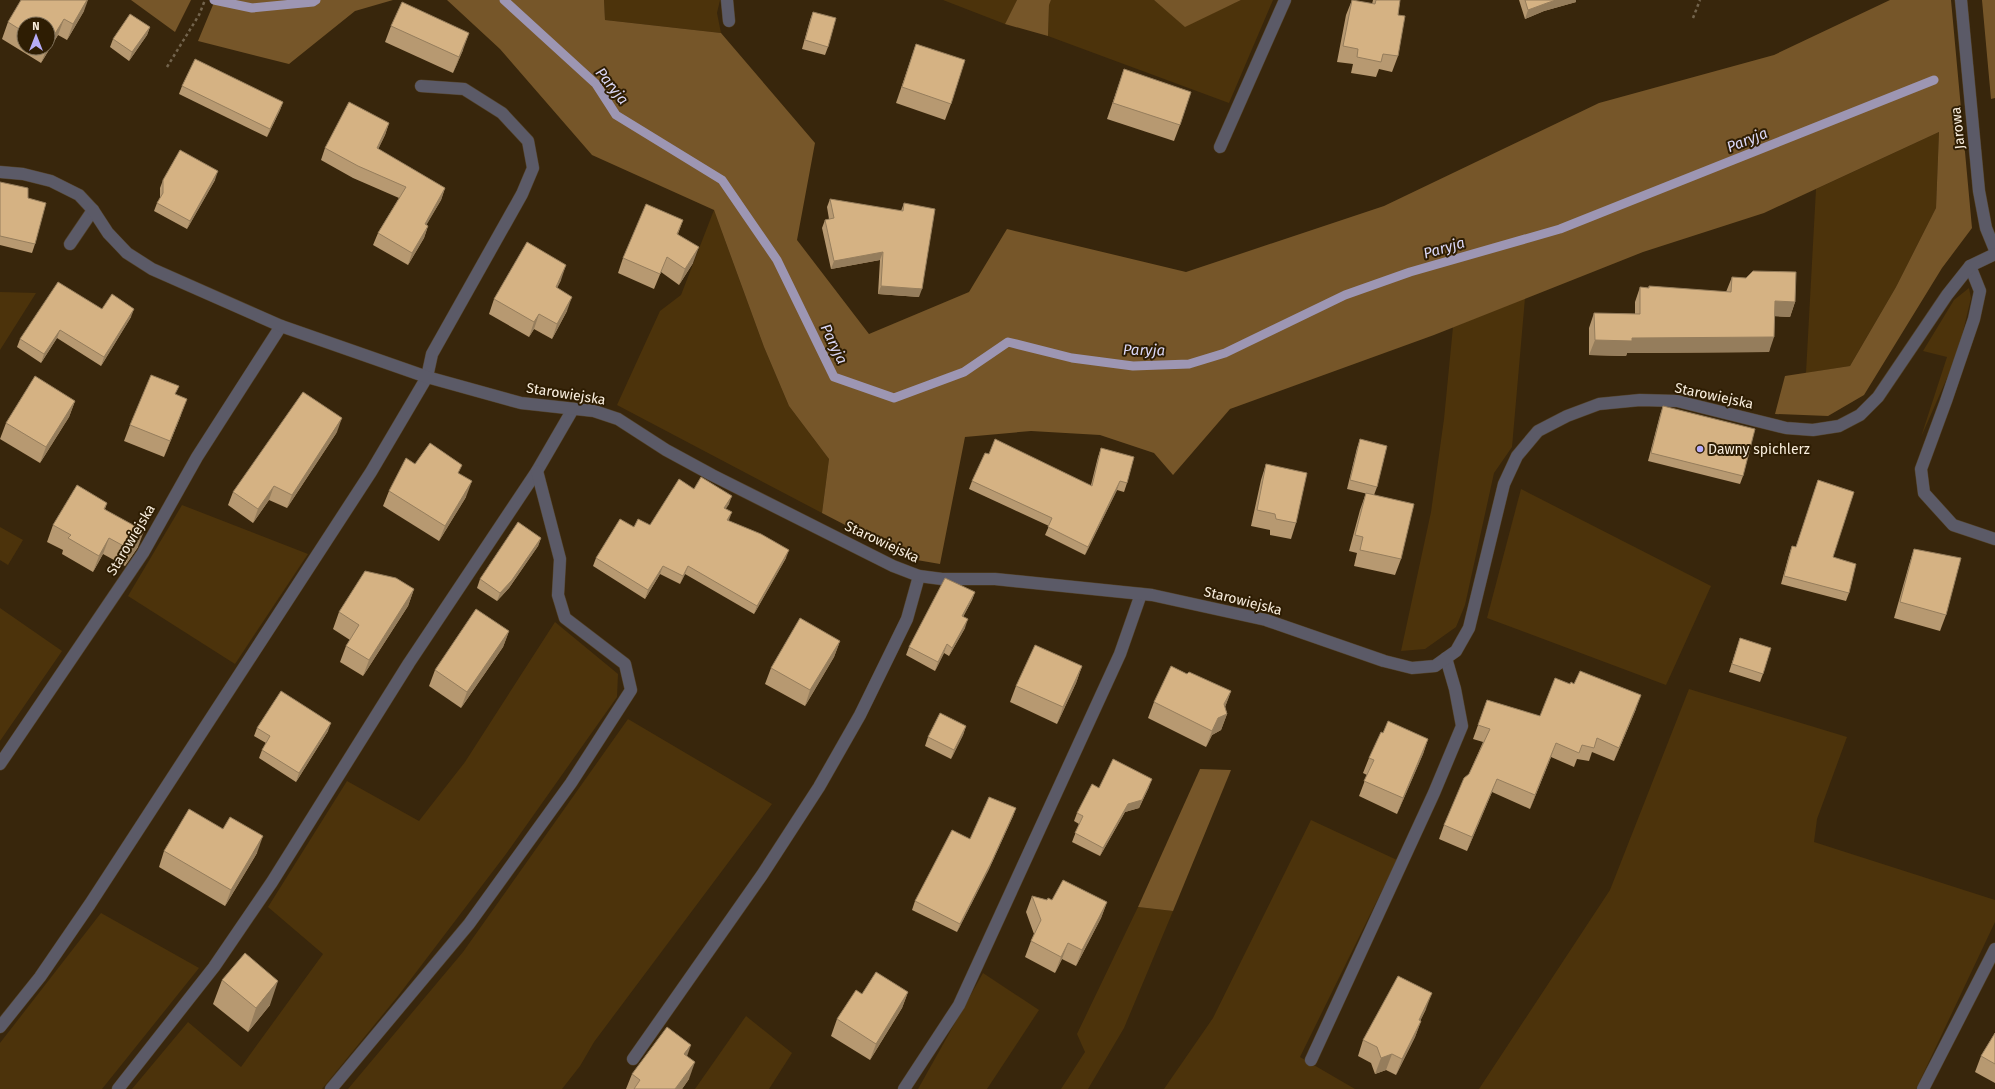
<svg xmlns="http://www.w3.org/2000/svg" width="1995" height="1089" viewBox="0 0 1995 1089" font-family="'Fira Sans',sans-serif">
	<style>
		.green { fill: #4c330b }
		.forest { fill: #765629 }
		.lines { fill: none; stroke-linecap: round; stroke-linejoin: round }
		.stream { stroke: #9d96b3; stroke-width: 9 }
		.service-casing { stroke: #534229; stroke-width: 13 }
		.minor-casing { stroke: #534229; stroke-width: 13 }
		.path { stroke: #73644d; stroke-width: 2.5; stroke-dasharray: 3 3; stroke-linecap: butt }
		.service { stroke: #5b5a67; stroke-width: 12 }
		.minor { stroke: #5b5a67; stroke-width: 12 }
		.wall { fill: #b79971; fill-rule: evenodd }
		.shaded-wall { fill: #957d5c }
		.building { fill: #d5b283; stroke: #957d5c }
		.poi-dot { fill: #b6acf8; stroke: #2e1d03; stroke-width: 1.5 }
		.labels { text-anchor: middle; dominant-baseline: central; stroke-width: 4; stroke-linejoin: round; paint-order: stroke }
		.street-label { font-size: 14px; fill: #f9eede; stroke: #2e1d03 }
		.poi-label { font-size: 14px; fill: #f9eede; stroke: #2e1d03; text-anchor: start }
		.water-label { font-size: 15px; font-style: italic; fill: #dad7f6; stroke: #2e1d03 }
	</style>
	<rect width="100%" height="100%" fill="#38260c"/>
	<g class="green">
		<polygon points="604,0 720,0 717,13 721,33 605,20"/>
		<polygon points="943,0 1017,0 1005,24"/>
		<polygon points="1051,0 1154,0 1185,26 1241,0 1273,0 1229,103 1048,36 1049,4"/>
		<polygon points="1939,132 1936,208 1896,287 1850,366 1806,373 1816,189"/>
		<polygon points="714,210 764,347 789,406 829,459 822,513 617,405 660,311 681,295"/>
		<polygon points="1969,288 1971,298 1958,353 1921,437 1947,357 1923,351 1954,300"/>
		<polygon points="0,292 36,293 0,350"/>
		<polygon points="1525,298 1512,447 1494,473 1465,605 1456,627 1425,649 1401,651 1431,512 1444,419 1453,327"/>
		<polygon points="1521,489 1711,586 1666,685 1487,618"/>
		<polygon points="182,505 308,554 235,664 128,596"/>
		<polygon points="0,527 23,540 8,565 0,560"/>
		<polygon points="0,608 62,651 0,741"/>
		<polygon points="555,622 618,674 617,697 506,854 398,996 322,1089 132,1089 188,1022 241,1067 323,954 268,907 347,781 419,821 465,762"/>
		<polygon points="1689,689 1847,737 1817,819 1814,842 1995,900 1995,922 1916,1089 1479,1089 1610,890"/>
		<polygon points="628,719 772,804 594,1042 580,1066 562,1089 348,1089 463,952"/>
		<polygon points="1311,820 1397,860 1300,1057 1355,1089 1164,1089 1213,1018"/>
		<polygon points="1138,907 1173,911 1124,1028 1088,1089 1061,1089 1085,1052 1077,1034"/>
		<polygon points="101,913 199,968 102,1089 0,1089 0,1043"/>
		<polygon points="983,973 1039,1010 987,1089 918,1089"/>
		<polygon points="746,1016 792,1053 769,1089 695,1089"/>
	</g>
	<g class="forest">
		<polygon points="131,0 191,0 175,32"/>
		<polygon points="215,0 393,0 355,11 289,64 198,41"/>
		<polygon points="447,0 604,0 605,20 721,33 815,143 797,240 869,334 969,292 1007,229 1186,272 1384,206 1599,103 1774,55 1890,0 1951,0 1972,228 1942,268 1864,395 1828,416 1775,414 1785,376 1850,366 1896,287 1936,208 1939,132 1764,213 1643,252 1434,335 1230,409 1173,475 1154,453 1100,435 1031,431 965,437 940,564 911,559 822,513 829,459 789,406 764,347 714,210 592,155 500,49"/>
		<polygon points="1017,0 1051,0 1049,5 1048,36 1005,24"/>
		<polygon points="1154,0 1241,0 1185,27"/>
		<polygon points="1982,0 1995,0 1995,98 1991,99"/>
		<polygon points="1200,769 1231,770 1173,911 1138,907"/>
	</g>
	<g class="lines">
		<g class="stream">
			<polyline points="214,0 252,8 313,2 316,0"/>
			<polyline points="504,0 596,84 616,115 722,180 777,260 834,377 894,398 964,372 1008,342 1072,358 1133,366 1189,364 1225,353 1345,295 1410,272 1560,229 1934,80"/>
		</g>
		<g class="service-casing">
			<g id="service">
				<polyline points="1220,147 1285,0"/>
				<polyline points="70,244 93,210"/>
				<polyline points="1970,266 1980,291 1974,319 1946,401 1921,469 1924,493 1953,525 1995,539"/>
				<polyline points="0,764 143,553 197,457 281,326"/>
				<polyline points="0,1027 40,977 90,904 371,472 427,377 432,354 522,194 533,168 528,141 502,113 464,89 421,86"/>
				<polyline points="633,1059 762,875 819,787 860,715 907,619 919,576"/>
				<polyline points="1311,1060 1434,793 1462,726 1455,689 1446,658"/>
				<polyline points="118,1089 214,967 272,882 409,663 537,471 573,409"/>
				<polyline points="331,1089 469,924 571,783 631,690 625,664 565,618 558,595 560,559 537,471"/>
				<polyline points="904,1089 959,1005 1120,654 1141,594"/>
				<polyline points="1923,1089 1995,949"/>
			</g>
		</g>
		<g class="minor-casing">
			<g id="minor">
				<polyline points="727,0 729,21"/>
				<polyline points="1961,0 1979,191 1986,228 1995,250"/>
				<polyline points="0,172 23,174 51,181 79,195 93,210 108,233 127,253 152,269 281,326 427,377 521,403 594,411 618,419 666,450 712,475 893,566 919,576 942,579 995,579 1152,595 1266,620 1384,661 1412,668 1435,666 1456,651 1469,628 1504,484 1517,456 1538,431 1567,416 1599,404 1640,400 1677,401 1786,428 1813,430 1839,426 1860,415 1878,397 1947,295 1970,266 1995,254"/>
			</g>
		</g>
		<g class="path">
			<polyline points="1693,18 1700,0"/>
			<polyline points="167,67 199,15 205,0"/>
		</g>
		<use href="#service" class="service"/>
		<use href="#minor" class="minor"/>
	</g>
	<g class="wall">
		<polygon points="1352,0 1372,4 1373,0 1400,0 1398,15 1398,56 1392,72 1379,69 1376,77 1351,73 1353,64 1337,62 1346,15"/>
		<polygon points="1519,0 1576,0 1576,2 1544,11 1525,19"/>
		<path d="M84,11L67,40L58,35L41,63L2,39L8,22ZM24,24H48V48H24Z"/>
		<polygon points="813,12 828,47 825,55 802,49 810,20"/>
		<polygon points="391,26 463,50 453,73 385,42"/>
		<polygon points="150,27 147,35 129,61 110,47 113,39"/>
		<polygon points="916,44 951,104 945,120 896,103"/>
		<polygon points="1124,69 1180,125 1174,141 1107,119"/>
		<polygon points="182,86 283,102 280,110 267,137 179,94"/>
		<polygon points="389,123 385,135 378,149 445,188 441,200 426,225 428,226 424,238 408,265 373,245 378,233 399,198 353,178 321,160 325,148"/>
		<polygon points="163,180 215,180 187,229 154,211 157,203 160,198 160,188"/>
		<polygon points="0,182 28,198 35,244 32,253 0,245"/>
		<polygon points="830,199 901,211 904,203 919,297 878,294 880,260 831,269 822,228 825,220 829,219 827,207"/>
		<polygon points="683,220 678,234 693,263 679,285 661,272 654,289 618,273 623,258"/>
		<polygon points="1732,277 1795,302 1790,317 1775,316 1769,352 1627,353 1626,356 1589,355 1589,328 1594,313 1635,314 1635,302 1640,287 1648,288 1649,286 1726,292"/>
		<polygon points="561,280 557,288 567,311 552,339 534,329 529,337 489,314 494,299"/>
		<polygon points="102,309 131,317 101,366 57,338 41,363 17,347 20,339"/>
		<polygon points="176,395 181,415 164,457 124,441 130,425"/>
		<polygon points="75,401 69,417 40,463 0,439 6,423"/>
		<polygon points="1663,406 1743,476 1740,484 1648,461 1660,415"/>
		<polygon points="337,432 287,508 269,500 253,523 228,505 233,492"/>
		<polygon points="1360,439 1377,487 1374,495 1401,559 1395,575 1354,566 1357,553 1349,551 1360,510 1366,493 1368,494 1347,489 1357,448"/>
		<polygon points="1101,448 1127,483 1124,492 1117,490 1085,555 1045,535 1049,526 969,489 972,481 1091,485 1098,457"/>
		<polygon points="415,464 459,474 466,497 439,541 383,506 389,491"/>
		<polygon points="1266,464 1296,523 1291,539 1270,535 1270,530 1251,526 1261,480"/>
		<polygon points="1818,480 1833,557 1849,593 1846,601 1781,584 1789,555 1792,546 1796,547"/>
		<polygon points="694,489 729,504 726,508 729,521 786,558 754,614 685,574 680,584 660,574 645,599 593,566 596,558 634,527 650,525"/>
		<polygon points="107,503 105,509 138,547 125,566 103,554 93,572 62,554 63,550 47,542 53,525"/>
		<polygon points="541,538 538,546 509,588 497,601 477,588 480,579"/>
		<polygon points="1914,549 1946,615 1940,631 1894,618 1909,565"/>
		<polygon points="414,589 408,606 363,676 340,662 346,646 350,640 333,629 339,612"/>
		<polygon points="975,592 972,600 963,617 965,628 949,656 944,653 935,671 906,655 909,647"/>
		<polygon points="509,631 503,647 461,708 429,686 435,670"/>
		<polygon points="1740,638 1763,674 1760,682 1729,672"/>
		<polygon points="840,641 834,657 805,706 765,684 771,668"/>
		<polygon points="1082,666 1076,683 1057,724 1010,702 1016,686"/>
		<polygon points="1187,674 1231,691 1225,707 1227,714 1221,730 1212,735 1206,747 1148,718 1154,702"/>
		<polygon points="1570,684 1636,709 1614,761 1592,752 1589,761 1577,759 1574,767 1551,757 1530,809 1492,792 1467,851 1439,839 1444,825 1469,774 1483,742 1473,739 1487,700 1540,716"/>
		<polygon points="966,726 963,735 951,759 925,746 928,737"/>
		<polygon points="257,728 328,731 296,782 259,758 262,750 266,743 254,736"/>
		<polygon points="1383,733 1428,739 1423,754 1397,814 1359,796 1367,775 1363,773 1369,758"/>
		<polygon points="1149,787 1139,808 1125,812 1100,856 1072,842 1079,824 1074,821 1077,813 1099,788"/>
		<polygon points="1016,808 1013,816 989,869 957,932 912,910 915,901 970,839"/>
		<polygon points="164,851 257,853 225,906 159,867"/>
		<polygon points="1032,896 1047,900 1052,900 1107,902 1101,918 1076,966 1062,959 1055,973 1025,957 1031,941 1034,934 1026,912"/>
		<polygon points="222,980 270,1005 248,1032 213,1004"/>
		<polygon points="908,992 902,1008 870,1060 831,1036 837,1019"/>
		<polygon points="1426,1009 1420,1021 1421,1021 1415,1037 1396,1075 1386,1070 1375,1074 1371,1063 1358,1056 1363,1040"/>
		<polygon points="1995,1033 1995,1083 1975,1072 1981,1056"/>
		<polygon points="687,1056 689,1079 682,1089 626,1089 632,1074"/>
	</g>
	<g class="shaded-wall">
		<polygon points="87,0 88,0 84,11 67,40 73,24"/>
		<polygon points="1556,0 1576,0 1576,2 1544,11 1525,19 1528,10 1547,3"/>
		<polygon points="64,19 58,35 41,63 47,48 48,48 48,45"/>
		<polygon points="150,27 147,35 129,61 132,52"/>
		<polygon points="469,33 463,50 453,73 459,57"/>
		<polygon points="283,102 280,110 267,137 270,129"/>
		<polygon points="389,123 385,135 373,160 377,148"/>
		<polygon points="218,171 215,180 187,229 190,221"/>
		<polygon points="445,188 441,200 420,236 425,224"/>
		<polygon points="428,226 424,238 408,265 412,253"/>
		<polygon points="699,247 693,263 679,285 685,269"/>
		<polygon points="883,252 880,260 831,269 834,261"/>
		<polygon points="566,265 561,280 550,302 556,287"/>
		<polygon points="881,286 922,289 919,297 878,294"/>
		<polygon points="572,297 567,311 552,339 557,324"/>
		<polygon points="1775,301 1795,302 1790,317 1770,316"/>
		<polygon points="134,309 131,317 101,366 104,357"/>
		<polygon points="539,314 534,329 529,337 534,322"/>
		<polygon points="60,330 57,338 41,363 44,354"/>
		<polygon points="1774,337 1769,352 1627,353 1626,356 1589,355 1595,340 1632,338"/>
		<polygon points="187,399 181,415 164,457 170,441"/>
		<polygon points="75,401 69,417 40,463 46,447"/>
		<polygon points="342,418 337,432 287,508 292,495"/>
		<polygon points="472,481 466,497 439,541 445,526"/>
		<polygon points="1120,481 1117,490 1085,555 1088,547"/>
		<polygon points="274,486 269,500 253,523 258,509"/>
		<polygon points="732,496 729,504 721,516 724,508"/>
		<polygon points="732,512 729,520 724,528 727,520"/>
		<polygon points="144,531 138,547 125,566 131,550"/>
		<polygon points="109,538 103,554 93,572 99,556"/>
		<polygon points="541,538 538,546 509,588 497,601 500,593"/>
		<polygon points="789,550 786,558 754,614 757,606"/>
		<polygon points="663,566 660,574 645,599 648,590"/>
		<polygon points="688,566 685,574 680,584 683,576"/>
		<polygon points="414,589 408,606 363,676 369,660"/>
		<polygon points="975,592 972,600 959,624 962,616"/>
		<polygon points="968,619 965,628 949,656 952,648"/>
		<polygon points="509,631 503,647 461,708 467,692"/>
		<polygon points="840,641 834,657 805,706 810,690"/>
		<polygon points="947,644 944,653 935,671 938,662"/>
		<polygon points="1082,666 1076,683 1057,724 1063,707"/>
		<polygon points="1231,691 1225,707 1227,714 1221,730 1212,735 1206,747 1212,731"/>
		<polygon points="1641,695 1636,709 1614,761 1619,748"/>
		<polygon points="331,723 328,731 296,782 299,773"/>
		<polygon points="966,726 963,735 951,759 954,750"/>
		<polygon points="1428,739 1423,754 1397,814 1403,798"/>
		<polygon points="1556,743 1551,757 1530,809 1535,795"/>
		<polygon points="1152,779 1149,787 1139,808 1125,812 1100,856 1103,848 1128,804"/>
		<polygon points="1497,779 1492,792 1467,851 1472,837"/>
		<polygon points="1016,808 1013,816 989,869 957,932 960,924"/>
		<polygon points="263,836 257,853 225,906 231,890"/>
		<polygon points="1107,902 1101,918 1076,966 1082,950"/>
		<polygon points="1068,943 1062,959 1055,973 1061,957"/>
		<polygon points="278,981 270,1005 248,1032 256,1008"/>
		<polygon points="908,992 902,1008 870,1060 876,1044"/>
		<polygon points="1432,993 1426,1009 1413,1036 1419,1020"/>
		<polygon points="1421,1021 1415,1037 1396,1075 1402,1059"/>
		<polygon points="691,1045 685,1062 684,1054"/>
		<polygon points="1392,1054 1386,1070 1375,1074 1381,1058"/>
		<polygon points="695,1062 689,1079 682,1089 675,1089"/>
	</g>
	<g class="building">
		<polygon points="21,0 87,0 73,24 64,19 48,45 48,24 24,24 24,32 8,22"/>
		<polygon points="1352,0 1375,4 1376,0 1400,0 1398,15 1405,16 1398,56 1383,54 1381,62 1357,57 1358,49 1343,46"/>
		<polygon points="1525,0 1556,0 1547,3 1528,10"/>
		<polygon points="402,2 469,33 459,57 391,26"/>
		<polygon points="813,12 836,18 828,47 805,40"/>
		<polygon points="130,14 150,27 132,52 113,39"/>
		<polygon points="916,44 965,60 951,104 902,87"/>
		<polygon points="195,59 283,102 270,129 182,86"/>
		<polygon points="1124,69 1191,92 1180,125 1113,103"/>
		<polygon points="349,102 389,123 377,148 445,188 425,224 428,226 412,253 378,233 406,187 358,166 325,148"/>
		<polygon points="180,150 218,171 190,221 157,203 163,193 163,180"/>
		<polygon points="0,182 28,188 28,198 46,203 35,244 0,236"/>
		<polygon points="830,199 903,211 904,203 935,209 922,289 881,286 883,252 834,261 825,220 834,218"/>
		<polygon points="646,204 683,220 677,234 699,247 685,269 667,257 660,274 623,258"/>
		<polygon points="527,242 566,265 556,287 572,297 557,324 539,314 534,322 494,299"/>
		<polygon points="1753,271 1796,272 1795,302 1775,301 1774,337 1632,338 1632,341 1595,340 1594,313 1640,314 1640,287 1649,288 1649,286 1731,292 1732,277 1746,278"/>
		<polygon points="58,282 102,309 112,294 134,309 104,357 60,330 44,354 20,339"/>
		<polygon points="151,375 179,386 175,394 187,399 170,441 130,425"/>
		<polygon points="35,376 75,401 46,447 6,423"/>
		<polygon points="303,392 342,418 292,495 274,486 258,509 233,492"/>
		<polygon points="1663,406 1755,429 1743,476 1651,453"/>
		<polygon points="995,439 1092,486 1101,448 1134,457 1127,483 1120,481 1088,547 1048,527 1052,518 972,481 985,453 989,454"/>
		<polygon points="1360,439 1387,446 1377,487 1350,480"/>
		<polygon points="430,443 462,465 458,473 472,481 445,526 389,491 406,458 415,464"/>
		<polygon points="1266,464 1307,473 1296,523 1276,519 1275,514 1257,510"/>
		<polygon points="701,477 732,496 724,508 732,512 727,520 761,534 789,550 757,606 688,566 683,576 663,566 648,590 596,558 620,519 634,527 638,519 650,525 679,479 694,489"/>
		<polygon points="1818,480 1854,492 1833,557 1856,564 1849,593 1784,576 1792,546 1796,547"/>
		<polygon points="77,485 107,503 104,509 144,531 131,550 109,538 99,556 68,538 71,535 53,525"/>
		<polygon points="1366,493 1414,504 1401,559 1360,550 1363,537 1355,535"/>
		<polygon points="518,522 541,538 512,580 500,593 480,579"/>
		<polygon points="1914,549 1961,558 1946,615 1900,602"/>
		<polygon points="365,571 396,578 414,589 369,660 346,646 359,625 339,612"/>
		<polygon points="945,578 975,592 962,616 968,619 952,648 947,644 938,662 909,647"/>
		<polygon points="476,609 509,631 467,692 435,670"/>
		<polygon points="800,618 840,641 810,690 771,668"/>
		<polygon points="1740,638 1771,648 1763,674 1732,664"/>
		<polygon points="1035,645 1082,666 1063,707 1016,686"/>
		<polygon points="1171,666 1187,674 1189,672 1231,691 1224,704 1227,714 1218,718 1212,731 1154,702"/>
		<polygon points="1580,671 1641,695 1619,748 1597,738 1594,748 1582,745 1579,753 1556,743 1535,795 1497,779 1472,837 1444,825 1464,778 1469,774 1490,729 1478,725 1487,700 1540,716 1555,678 1570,684 1571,682 1574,684"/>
		<polygon points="281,691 331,723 299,773 262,750 270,736 257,728"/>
		<polygon points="940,713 966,726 954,750 928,737"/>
		<polygon points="1388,721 1428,739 1403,798 1364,781 1374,760 1369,758 1381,732 1383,733"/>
		<polygon points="1113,759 1152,779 1142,800 1128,804 1103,848 1075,833 1083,816 1077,813 1092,784 1099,788"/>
		<polygon points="989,797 1016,808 992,861 960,924 915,901 952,830 970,839"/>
		<polygon points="189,809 223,829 230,817 263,836 231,890 164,851"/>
		<polygon points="1063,880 1107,902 1082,950 1068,943 1061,957 1031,941 1041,920 1032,896 1047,900 1048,898 1052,900"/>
		<polygon points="245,953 278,981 256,1008 222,980"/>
		<polygon points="876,972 908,992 876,1044 837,1019 856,990 862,994"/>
		<polygon points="1398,976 1432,993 1419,1020 1421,1021 1402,1059 1392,1054 1381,1058 1377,1047 1363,1040"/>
		<polygon points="667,1027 691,1045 684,1054 695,1062 675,1089 634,1089 640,1080 632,1074"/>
		<polygon points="1995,1033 1995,1064 1981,1056"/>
	</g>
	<circle class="poi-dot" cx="1700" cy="449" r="4"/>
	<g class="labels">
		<g class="street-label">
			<text transform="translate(1958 128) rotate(-96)">Jarowa</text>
			<text transform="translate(566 394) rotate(9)">Starowiejska</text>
			<text transform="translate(1714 396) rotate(12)">Starowiejska</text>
			<text transform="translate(131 540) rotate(-59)">Starowiejska</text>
			<text transform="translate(882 542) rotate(25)">Starowiejska</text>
			<text transform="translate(1243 601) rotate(14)">Starowiejska</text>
		</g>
		<g class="poi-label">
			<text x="1708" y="449">Dawny spichlerz</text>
		</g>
		<g class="water-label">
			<text transform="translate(612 86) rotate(51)">Paryja</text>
			<text transform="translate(1747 140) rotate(-22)">Paryja</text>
			<text transform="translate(1444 248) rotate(-16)">Paryja</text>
			<text transform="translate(834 344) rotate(64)">Paryja</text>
			<text transform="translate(1144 350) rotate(1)">Paryja</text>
		</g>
	</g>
	<g transform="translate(36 36)"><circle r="19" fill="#2e1d03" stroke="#7f715b"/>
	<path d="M0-3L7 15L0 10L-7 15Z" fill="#b6acf8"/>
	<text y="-6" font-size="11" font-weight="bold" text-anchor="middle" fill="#f9eede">N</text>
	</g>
</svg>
